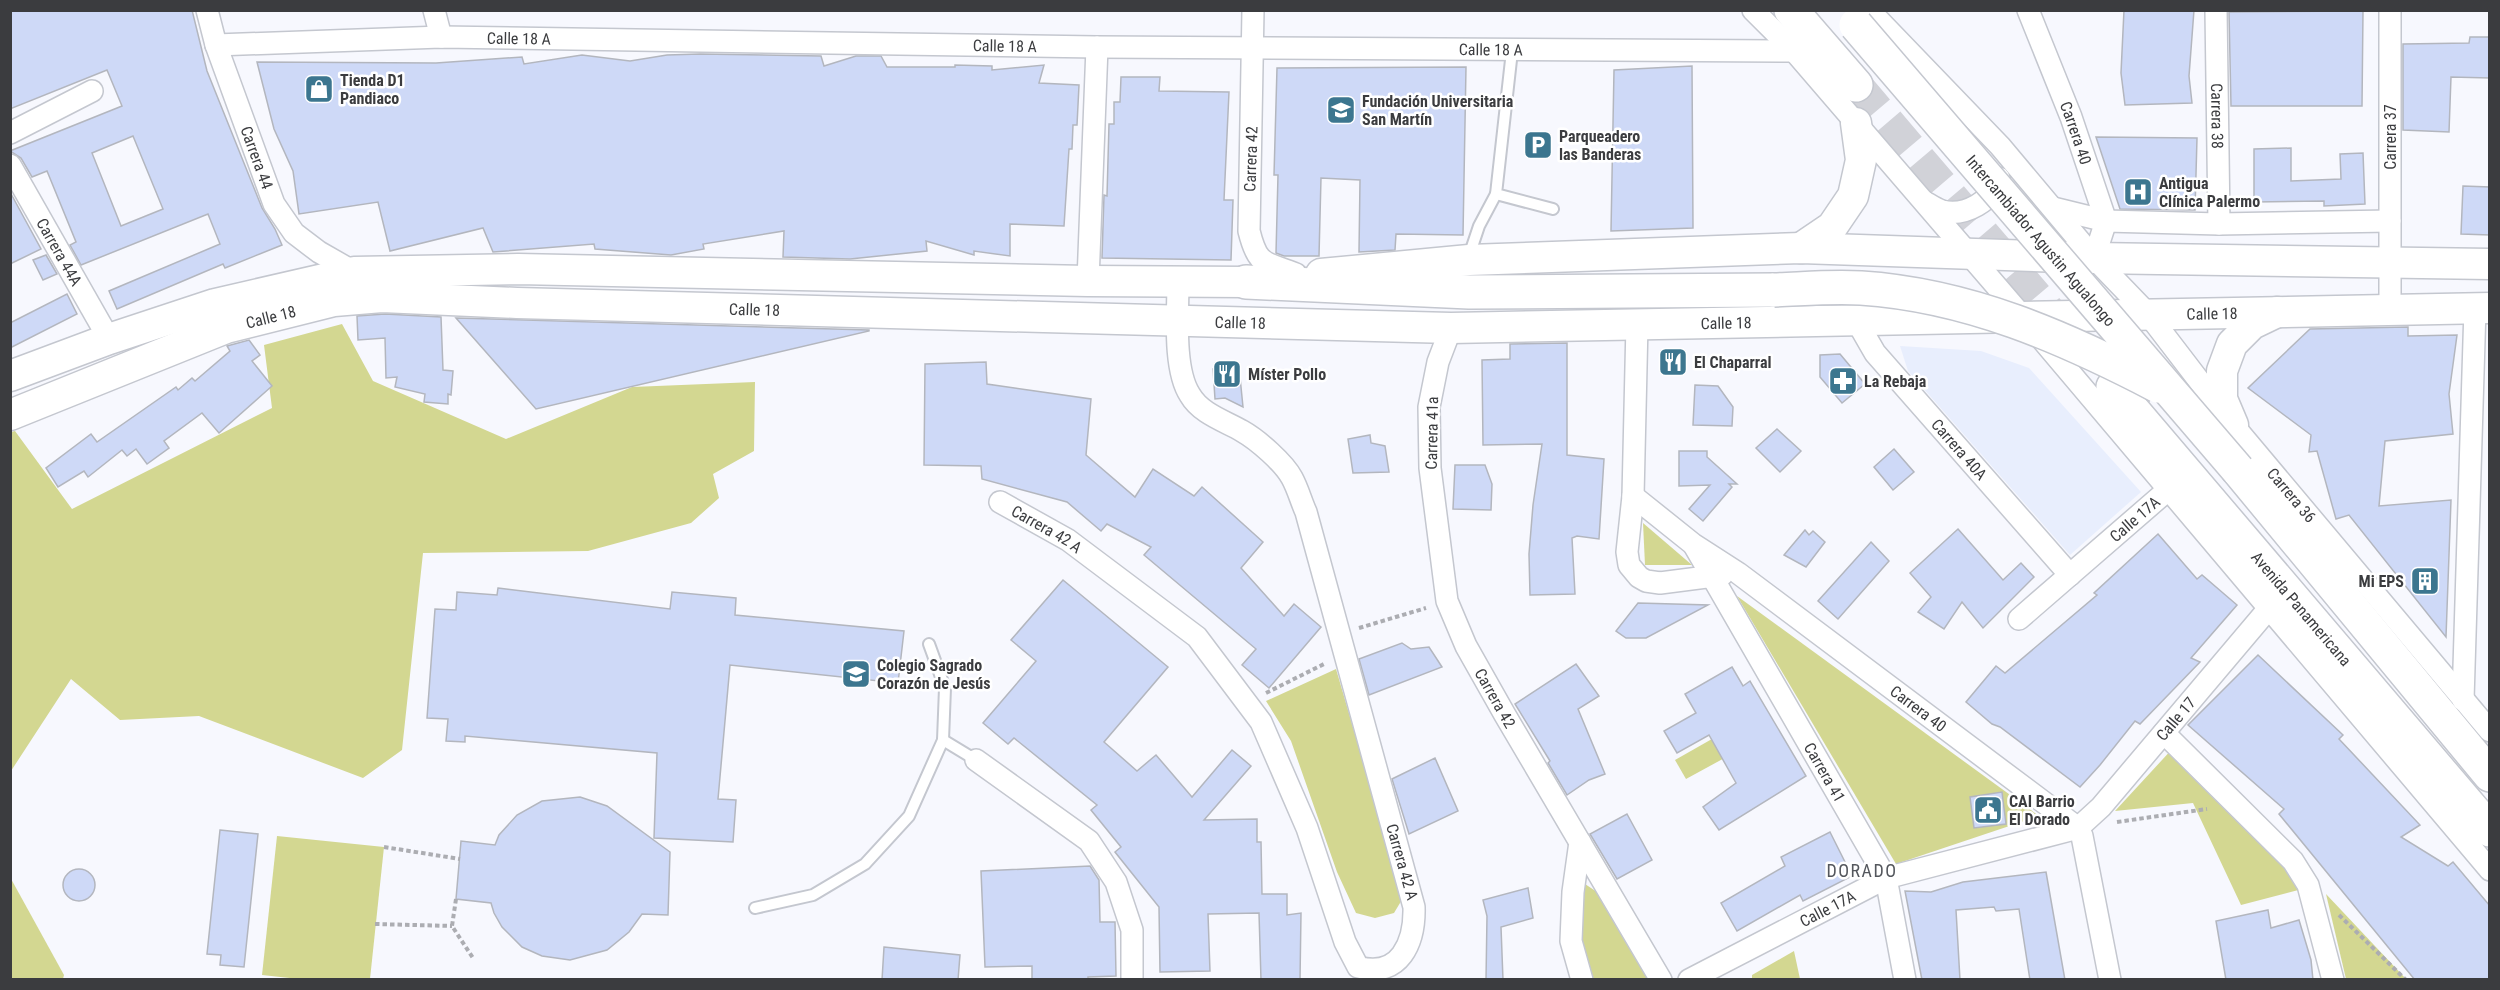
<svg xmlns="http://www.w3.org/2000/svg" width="2500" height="990" viewBox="0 0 2500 990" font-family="'Roboto Condensed',sans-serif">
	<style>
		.built { fill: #e8eefd }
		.green { fill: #d3d791 }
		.building { fill: #ced9f7; stroke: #b3b6be; stroke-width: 1.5; fill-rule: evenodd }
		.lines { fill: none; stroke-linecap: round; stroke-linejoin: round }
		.primary-tunnel { stroke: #d1d2d8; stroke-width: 33; stroke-dasharray: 33 16; stroke-linecap: butt }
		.lane-casing { stroke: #c4c7cf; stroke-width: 14 }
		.street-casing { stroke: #c4c7cf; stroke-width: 24 }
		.secondary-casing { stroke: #c4c7cf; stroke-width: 33 }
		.primary-casing { stroke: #c4c7cf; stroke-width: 36 }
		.path { stroke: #acadb2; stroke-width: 4; stroke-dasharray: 4.5 3; stroke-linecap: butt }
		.lane { stroke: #fff; stroke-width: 10 }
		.street { stroke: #fff; stroke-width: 21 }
		.secondary { stroke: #fff; stroke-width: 30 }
		.primary { stroke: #fff; stroke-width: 33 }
		.primary-bridge-casing { stroke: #c4c7cf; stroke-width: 36; stroke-linecap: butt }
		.primary-bridge { stroke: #fff; stroke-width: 33 }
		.labels { text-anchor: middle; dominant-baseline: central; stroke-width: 5; stroke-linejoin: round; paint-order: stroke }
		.street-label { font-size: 16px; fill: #3b3c3f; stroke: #fff }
		.poi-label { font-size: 16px; font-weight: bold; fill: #3b3c3f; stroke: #fff; text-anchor: start }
		.neighbourhood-label { font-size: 18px; letter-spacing: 1.5px; fill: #54575d; stroke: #fff }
	</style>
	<rect width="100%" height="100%" fill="#f7f8fe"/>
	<polygon class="built" points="1900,346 1981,351 2029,368 2141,492 2070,555 1908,371"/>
	<g class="green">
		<polygon points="342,324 373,381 506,439 632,387 755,382 754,451 713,474 719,498 691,523 588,551 423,553 402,750 363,778 199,716 120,720 71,679 11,771 11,432 15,431 72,509 272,408 264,345"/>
		<polygon points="1643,523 1692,565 1645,565"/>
		<polygon points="1737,596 2039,816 1896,864"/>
		<polygon points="1336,669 1403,898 1394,913 1375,918 1356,913 1337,872 1291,741 1266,701"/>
		<polygon points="1719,735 1730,755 1686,779 1675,760"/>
		<polygon points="2174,747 2306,888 2241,905 2193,803 2115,811"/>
		<polygon points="277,836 384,847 370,979 308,980 262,975"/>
		<polygon points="10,877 64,975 63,979 11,979"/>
		<polygon points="1582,882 1600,894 1648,979 1592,979 1581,947"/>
		<polygon points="2326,894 2406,979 2346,979"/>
		<polygon points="1794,951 1800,979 1752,979 1752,975"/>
	</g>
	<g class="building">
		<path d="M10,10H192L207,71L262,208L275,229L282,245L225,268L223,264L117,309L109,291L220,244L208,214L81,265L70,245L76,242L47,171L32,177L21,158L10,151L122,106L107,70L10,109ZM133,136L163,209L121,226L92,153Z"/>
		<polygon points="2124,10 2194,10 2189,76 2192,103 2125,105 2121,73"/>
		<polygon points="2363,11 2362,106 2231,106 2229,12"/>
		<polygon points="2470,37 2490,37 2490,78 2451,77 2449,132 2403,130 2403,44 2469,43"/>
		<polygon points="700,54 821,56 824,66 856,56 881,56 887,67 955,67 955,65 992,66 992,70 1044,65 1039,83 1079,85 1077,125 1073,125 1072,149 1069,149 1064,226 1010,224 1010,256 974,251 974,255 926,241 927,251 850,259 783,257 784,231 703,244 704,249 671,255 595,249 594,244 493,252 483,228 390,251 378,202 299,214 293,171 274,129 257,62 436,63 522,57 524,64 582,55 630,61 667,55"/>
		<polygon points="1692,66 1693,228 1611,231 1614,70"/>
		<polygon points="1466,67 1463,235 1396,234 1395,250 1359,252 1360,180 1321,178 1319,256 1284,256 1276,253 1278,175 1274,175 1277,68"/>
		<polygon points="1121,77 1160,77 1159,91 1229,92 1224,200 1233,200 1231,260 1102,258 1104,195 1107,196 1109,124 1114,124 1114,102 1120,102"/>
		<polygon points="2096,137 2197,138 2195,210 2120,209"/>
		<polygon points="2291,148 2291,181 2341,179 2340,154 2363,153 2365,204 2324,206 2324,201 2254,202 2254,149"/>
		<polygon points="2463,186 2490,187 2490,235 2461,234"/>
		<polygon points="10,192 41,249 10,264"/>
		<polygon points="46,255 57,274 43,280 33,260"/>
		<polygon points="67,294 77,314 10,348 10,323"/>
		<polygon points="385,314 441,317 443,370 453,371 451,395 448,394 448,404 424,402 425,394 395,387 397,377 386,378 385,338 358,340 357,316"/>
		<polygon points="456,318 869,330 869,331 536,409"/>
		<polygon points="2408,327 2408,336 2457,335 2449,394 2453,434 2385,441 2379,506 2451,500 2446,637 2349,515 2336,519 2317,451 2309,452 2311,435 2248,388 2310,329"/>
		<polygon points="249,340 260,355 252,361 272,386 219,433 202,413 164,441 169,448 147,464 136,449 127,456 122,450 88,477 84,471 58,487 46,468 91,434 97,442 176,387 178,390 192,378 195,381 230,351 227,346"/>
		<polygon points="1567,343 1567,455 1604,459 1599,539 1577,536 1572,538 1575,594 1530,595 1529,554 1533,505 1542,444 1483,445 1482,360 1510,359 1510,344"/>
		<polygon points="1840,354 1865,384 1842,403 1820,377 1820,355"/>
		<polygon points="986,362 987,384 1091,399 1086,455 1135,497 1153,469 1194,496 1202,487 1263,542 1241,568 1284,616 1294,604 1321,627 1269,688 1242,665 1256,649 1144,555 1151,547 1107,524 1101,531 1067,502 982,479 981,466 924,465 925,364"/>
		<polygon points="1239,367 1243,407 1225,398 1215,399 1213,369"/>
		<polygon points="1695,385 1718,386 1733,407 1732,426 1693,425"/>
		<polygon points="1777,429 1801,451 1780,472 1756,448"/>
		<polygon points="1370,435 1371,443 1385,446 1389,472 1353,473 1348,439"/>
		<polygon points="1894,449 1914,472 1893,490 1874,467"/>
		<polygon points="1679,451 1707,451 1707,457 1737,484 1729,484 1732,487 1703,521 1689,509 1710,485 1679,486"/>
		<polygon points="1455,465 1485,465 1492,484 1491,510 1453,509"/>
		<polygon points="1958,529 2003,580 2021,563 2034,577 1983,628 1962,602 1944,629 1918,612 1931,597 1910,573"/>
		<polygon points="1805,530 1809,535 1813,531 1825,542 1806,567 1784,555"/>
		<polygon points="2158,534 2197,579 2202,575 2237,605 2191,658 2200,662 2140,724 2135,721 2100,765 2080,787 2000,727 1992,724 1966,702 1996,666 2005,673 2097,595 2094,593"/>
		<polygon points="1871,542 1889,561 1838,619 1818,601"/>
		<polygon points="1063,580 1168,667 1104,742 1137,771 1156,755 1192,797 1232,750 1251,766 1204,820 1257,819 1257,842 1261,842 1262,894 1287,894 1287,915 1301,913 1300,980 1261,980 1259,913 1208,914 1210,971 1160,972 1159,907 1115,852 1121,847 1091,810 1097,805 1014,738 1008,744 983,723 1036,661 1011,640"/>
		<polygon points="498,588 670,609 672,592 736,598 735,615 904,631 898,683 730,665 718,799 736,800 733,842 654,838 657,753 465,736 465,742 446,741 448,719 427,718 435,609 456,610 457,592 497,595"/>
		<polygon points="1638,603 1708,605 1646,638 1626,638 1616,631"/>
		<polygon points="1402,643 1411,649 1429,647 1442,667 1369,695 1359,659"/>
		<polygon points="2258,655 2343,735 2339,739 2420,825 2401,837 2448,866 2453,862 2490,906 2490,980 2415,980 2279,814 2284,809 2188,725"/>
		<polygon points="1576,664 1599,696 1578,709 1605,774 1589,780 1567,795 1548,763 1550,761 1515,704"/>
		<polygon points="1732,667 1743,686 1750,681 1806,776 1719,830 1703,807 1736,783 1709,735 1677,753 1664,731 1696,713 1685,694"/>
		<polygon points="1435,758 1458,811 1409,834 1392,779"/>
		<polygon points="2002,792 2006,824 1974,828 1970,797"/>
		<polygon points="580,797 607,806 670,852 668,915 642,914 629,932 607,950 570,960 542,956 522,947 502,927 494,913 491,903 456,899 461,841 495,845 499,835 517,815 542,801"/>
		<polygon points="1627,814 1652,860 1617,879 1590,834"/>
		<polygon points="220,830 258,834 244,967 220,965 221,955 207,954"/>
		<polygon points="1830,832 1852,876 1803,901 1800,895 1737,931 1721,903 1785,866 1781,857"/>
		<polygon points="1090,866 1099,880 1100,922 1115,922 1116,976 1088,977 1088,980 1032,980 1032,966 985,967 981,871"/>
		<circle cx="79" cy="885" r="16"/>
		<polygon points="2046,872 2065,980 2030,980 2019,909 1996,911 1994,907 1956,910 1960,980 1922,980 1905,891 1931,892 1963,882"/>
		<polygon points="1528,888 1533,918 1501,927 1503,980 1486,980 1487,916 1483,900"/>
		<polygon points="2268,910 2271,928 2299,920 2311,960 2313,980 2226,980 2216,921"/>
		<polygon points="884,947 960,955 958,980 882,980"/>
	</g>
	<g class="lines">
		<polyline class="primary-tunnel" points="1856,85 2069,335"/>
		<g class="lane-casing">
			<g id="lane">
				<polyline points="1512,51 1496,194 1553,209"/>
				<polyline points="1469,256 1479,226 1496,194"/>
				<polyline points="943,740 976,760"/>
				<polyline points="755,908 813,895 865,864 909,816 943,740 945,688 929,644"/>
			</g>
		</g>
		<g class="street-casing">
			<g id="street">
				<path id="s1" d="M207,10L216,45L274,204L294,233L319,252L354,272"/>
				<polyline points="434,10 441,37"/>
				<path d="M1253,10L1249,231C1258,267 1264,261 1296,274"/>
				<polyline points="1753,10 1794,51 2023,317 2490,870"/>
				<path id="s2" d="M1869,10L2000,146L2094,258L2148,314L2233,425L2490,731"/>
				<path id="s3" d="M2028,10L2071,117L2106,221L2094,258"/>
				<path id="s4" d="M2216,10L2219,224"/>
				<polyline points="2390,10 2390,310"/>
				<path id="s5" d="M216,45L441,37L1097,47L1794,51"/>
				<polyline points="10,133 92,91"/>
				<path id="s6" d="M10,165L109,339"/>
				<path d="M1925,202C1930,205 1936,209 1942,211C1965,217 1993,201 1999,178"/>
				<polyline points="2053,208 2106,221 2219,224 2390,221"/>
				<polyline points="1088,281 1097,47"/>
				<path id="s7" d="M1856,320L1875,353L2070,575"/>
				<polyline points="1637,324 1633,496 1627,552 1629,565 1639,577 1646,581 1660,583 1722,575"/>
				<path id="s8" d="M1451,328L1438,362L1429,407L1430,468L1447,601L1466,646L1505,715L1661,980"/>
				<path id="s9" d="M1633,496L1693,544L1738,573L2078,828L2082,836L2110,980"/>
				<path id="s10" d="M1000,502L1068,540L1197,637L1261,722L1307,828L1345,942L1358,967C1400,979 1415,942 1414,907L1306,512C1301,501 1298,489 1292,478C1284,463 1258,440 1242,431C1225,421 1201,414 1190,395C1173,369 1178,313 1178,282"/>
				<path id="s11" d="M1695,547L1886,878L1905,980"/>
				<path id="s12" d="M2019,619L2169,489"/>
				<polyline points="2463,700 2475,308"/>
				<polyline points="2164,733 2293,861 2308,885 2333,980"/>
				<polyline points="976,760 1089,841 1116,882 1132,930 1132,980"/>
				<polyline points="1580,842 1573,892 1571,941 1582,980"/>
				<path id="s13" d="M1689,980L1886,878L2078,828L2101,807L2270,607"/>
			</g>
		</g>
		<g class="secondary-casing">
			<g id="secondary">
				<polyline points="1801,248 1832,227 1853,196 1861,160 1856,123"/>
				<polyline points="1321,274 1469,260 1801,248 2094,258 2490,264"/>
				<polyline points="10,376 109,339 215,304 354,272 518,269 1088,281 1246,282 1270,279"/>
				<path id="s14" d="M10,415L226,328L334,301L382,297L517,303L1451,328L2490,308"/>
				<polyline points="2233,425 2222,399 2222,371 2232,344 2252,324 2277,312"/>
			</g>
		</g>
		<g class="primary-casing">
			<g id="primary">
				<polyline points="1791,10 1856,85"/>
				<polyline points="1246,282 1469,292 1774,290"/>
				<path id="s15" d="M2113,387L2490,830"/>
				<polyline points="2238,470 2490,775"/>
			</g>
		</g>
		<g class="path">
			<polyline points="1359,628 1426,608"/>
			<polyline points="1266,693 1326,663"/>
			<polyline points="2117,822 2207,809"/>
			<polyline points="384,847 460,859"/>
			<polyline points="456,899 452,926 473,958"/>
			<polyline points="2339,915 2406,980"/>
			<polyline points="375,924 452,926"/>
		</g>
		<use href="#lane" class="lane"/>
		<use href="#street" class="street"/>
		<use href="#secondary" class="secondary"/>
		<use href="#primary" class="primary"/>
		<g class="primary-bridge-casing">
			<g id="primary-bridge">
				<path id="s16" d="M1856,25L2238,470"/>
				<path d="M1774,290C1802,289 1832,286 1861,288C1968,295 2064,337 2158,386"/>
			</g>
		</g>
		<use href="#primary-bridge" class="primary-bridge"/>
	</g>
	<defs>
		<g id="shop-square" transform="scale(1.5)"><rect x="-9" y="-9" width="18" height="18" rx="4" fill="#3c768f" stroke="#fff"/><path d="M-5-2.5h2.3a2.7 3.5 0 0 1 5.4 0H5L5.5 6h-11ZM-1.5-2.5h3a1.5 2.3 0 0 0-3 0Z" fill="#fff"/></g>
		<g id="university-square" transform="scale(1.5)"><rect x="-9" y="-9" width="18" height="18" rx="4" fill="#3c768f" stroke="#fff"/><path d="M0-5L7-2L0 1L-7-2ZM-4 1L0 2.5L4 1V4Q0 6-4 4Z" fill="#fff"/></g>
		<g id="parking-square" transform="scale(1.5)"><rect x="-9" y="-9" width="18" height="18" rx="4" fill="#3c768f" stroke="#fff"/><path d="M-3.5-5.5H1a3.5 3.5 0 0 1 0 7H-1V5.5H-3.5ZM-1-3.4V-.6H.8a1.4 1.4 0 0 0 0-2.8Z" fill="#fff"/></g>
		<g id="hospital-square" transform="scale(1.5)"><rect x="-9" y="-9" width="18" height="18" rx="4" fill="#3c768f" stroke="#fff"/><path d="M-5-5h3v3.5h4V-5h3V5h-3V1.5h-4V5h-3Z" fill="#fff"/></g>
		<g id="restaurant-square" transform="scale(1.5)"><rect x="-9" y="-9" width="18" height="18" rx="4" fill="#3c768f" stroke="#fff"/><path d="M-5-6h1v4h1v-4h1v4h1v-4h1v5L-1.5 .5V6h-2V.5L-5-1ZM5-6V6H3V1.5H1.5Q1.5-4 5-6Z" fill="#fff"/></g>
		<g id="pharmacy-square" transform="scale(1.5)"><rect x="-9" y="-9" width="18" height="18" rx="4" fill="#3c768f" stroke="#fff"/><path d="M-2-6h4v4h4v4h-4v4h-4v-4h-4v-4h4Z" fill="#fff"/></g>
		<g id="building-square" transform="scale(1.5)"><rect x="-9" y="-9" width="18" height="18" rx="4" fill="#3c768f" stroke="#fff"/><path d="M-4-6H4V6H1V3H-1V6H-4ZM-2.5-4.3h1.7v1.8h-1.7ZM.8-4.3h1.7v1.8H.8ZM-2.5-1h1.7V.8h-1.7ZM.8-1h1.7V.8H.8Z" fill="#fff"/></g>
		<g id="school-square" transform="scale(1.5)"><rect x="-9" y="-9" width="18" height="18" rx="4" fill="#3c768f" stroke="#fff"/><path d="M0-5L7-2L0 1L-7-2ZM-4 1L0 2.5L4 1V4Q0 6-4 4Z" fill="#fff"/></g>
		<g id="civic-square" transform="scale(1.5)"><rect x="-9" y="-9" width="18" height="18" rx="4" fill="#3c768f" stroke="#fff"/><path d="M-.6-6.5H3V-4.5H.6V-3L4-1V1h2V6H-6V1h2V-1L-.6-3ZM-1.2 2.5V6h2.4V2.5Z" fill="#fff"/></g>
	</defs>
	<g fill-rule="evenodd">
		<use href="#shop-square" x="319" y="89"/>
		<use href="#university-square" x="1341" y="110"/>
		<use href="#parking-square" x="1538" y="145"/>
		<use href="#hospital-square" x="2138" y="192"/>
		<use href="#restaurant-square" x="1673" y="362"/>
		<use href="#restaurant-square" x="1227" y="374"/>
		<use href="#pharmacy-square" x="1843" y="381"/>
		<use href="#building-square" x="2425" y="581"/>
		<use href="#school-square" x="856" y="674"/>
		<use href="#civic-square" x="1988" y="810"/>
	</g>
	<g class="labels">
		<g class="street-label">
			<text stroke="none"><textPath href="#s5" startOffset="303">Calle 18 A</textPath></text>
			<text stroke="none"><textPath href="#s5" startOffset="789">Calle 18 A</textPath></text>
			<text stroke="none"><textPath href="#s5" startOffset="1275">Calle 18 A</textPath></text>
			<text stroke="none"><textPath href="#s4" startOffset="106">Carrera 38</textPath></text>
			<text stroke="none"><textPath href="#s3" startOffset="132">Carrera 40</textPath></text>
			<text transform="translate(2390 137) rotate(-90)">Carrera 37</text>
			<text stroke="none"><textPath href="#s1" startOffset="156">Carrera 44</textPath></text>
			<text transform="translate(1251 159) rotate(-88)">Carrera 42</text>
			<text stroke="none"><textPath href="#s16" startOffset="284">Intercambiador Agustin Agualongo</textPath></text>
			<text stroke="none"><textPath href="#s6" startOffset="100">Carrera 44A</textPath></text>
			<text stroke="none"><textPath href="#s14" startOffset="765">Calle 18</textPath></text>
			<text stroke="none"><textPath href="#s14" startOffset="2223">Calle 18</textPath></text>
			<text stroke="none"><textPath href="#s14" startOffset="279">Calle 18</textPath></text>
			<text stroke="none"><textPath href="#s14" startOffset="1251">Calle 18</textPath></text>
			<text stroke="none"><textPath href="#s14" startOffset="1737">Calle 18</textPath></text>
			<text transform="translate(1432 433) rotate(-89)">Carrera 41a</text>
			<text stroke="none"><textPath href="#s7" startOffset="166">Carrera 40A</textPath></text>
			<text stroke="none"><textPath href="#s2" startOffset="644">Carrera 36</textPath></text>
			<text stroke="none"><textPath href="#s12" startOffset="153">Calle 17A</textPath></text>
			<text stroke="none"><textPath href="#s10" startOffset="54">Carrera 42 A</textPath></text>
			<text stroke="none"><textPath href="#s15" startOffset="291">Avenida Panamericana</textPath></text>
			<text stroke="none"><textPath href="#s8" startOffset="386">Carrera 42</textPath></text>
			<text stroke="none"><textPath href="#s9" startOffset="356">Carrera 40</textPath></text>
			<text stroke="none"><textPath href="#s13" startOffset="567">Calle 17</textPath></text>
			<text stroke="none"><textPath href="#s11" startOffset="260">Carrera 41</textPath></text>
			<text transform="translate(1402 862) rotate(74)">Carrera 42 A</text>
			<text stroke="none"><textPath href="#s13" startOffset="156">Calle 17A</textPath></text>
		</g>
		<g class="poi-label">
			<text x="340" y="80">Tienda D1<tspan x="340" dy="18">Pandiaco</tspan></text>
			<text x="1362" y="101">Fundación Universitaria<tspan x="1362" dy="18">San Martín</tspan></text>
			<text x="1559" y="136">Parqueadero<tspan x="1559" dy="18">las Banderas</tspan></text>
			<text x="2159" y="183">Antigua<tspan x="2159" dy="18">Clínica Palermo</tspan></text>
			<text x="1694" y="362">El Chaparral</text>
			<text x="1248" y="374">Míster Pollo</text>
			<text x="1864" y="381">La Rebaja</text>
			<text x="2404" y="581" text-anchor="end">Mi EPS</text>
			<text x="877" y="665">Colegio Sagrado<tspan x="877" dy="18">Corazón de Jesús</tspan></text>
			<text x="2009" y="801">CAI Barrio<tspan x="2009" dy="18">El Dorado</tspan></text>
		</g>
		<g class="neighbourhood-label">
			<text x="1862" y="870">DORADO</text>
		</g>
	</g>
	<rect width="2500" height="990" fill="none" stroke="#3b3c3f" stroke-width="24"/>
</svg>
